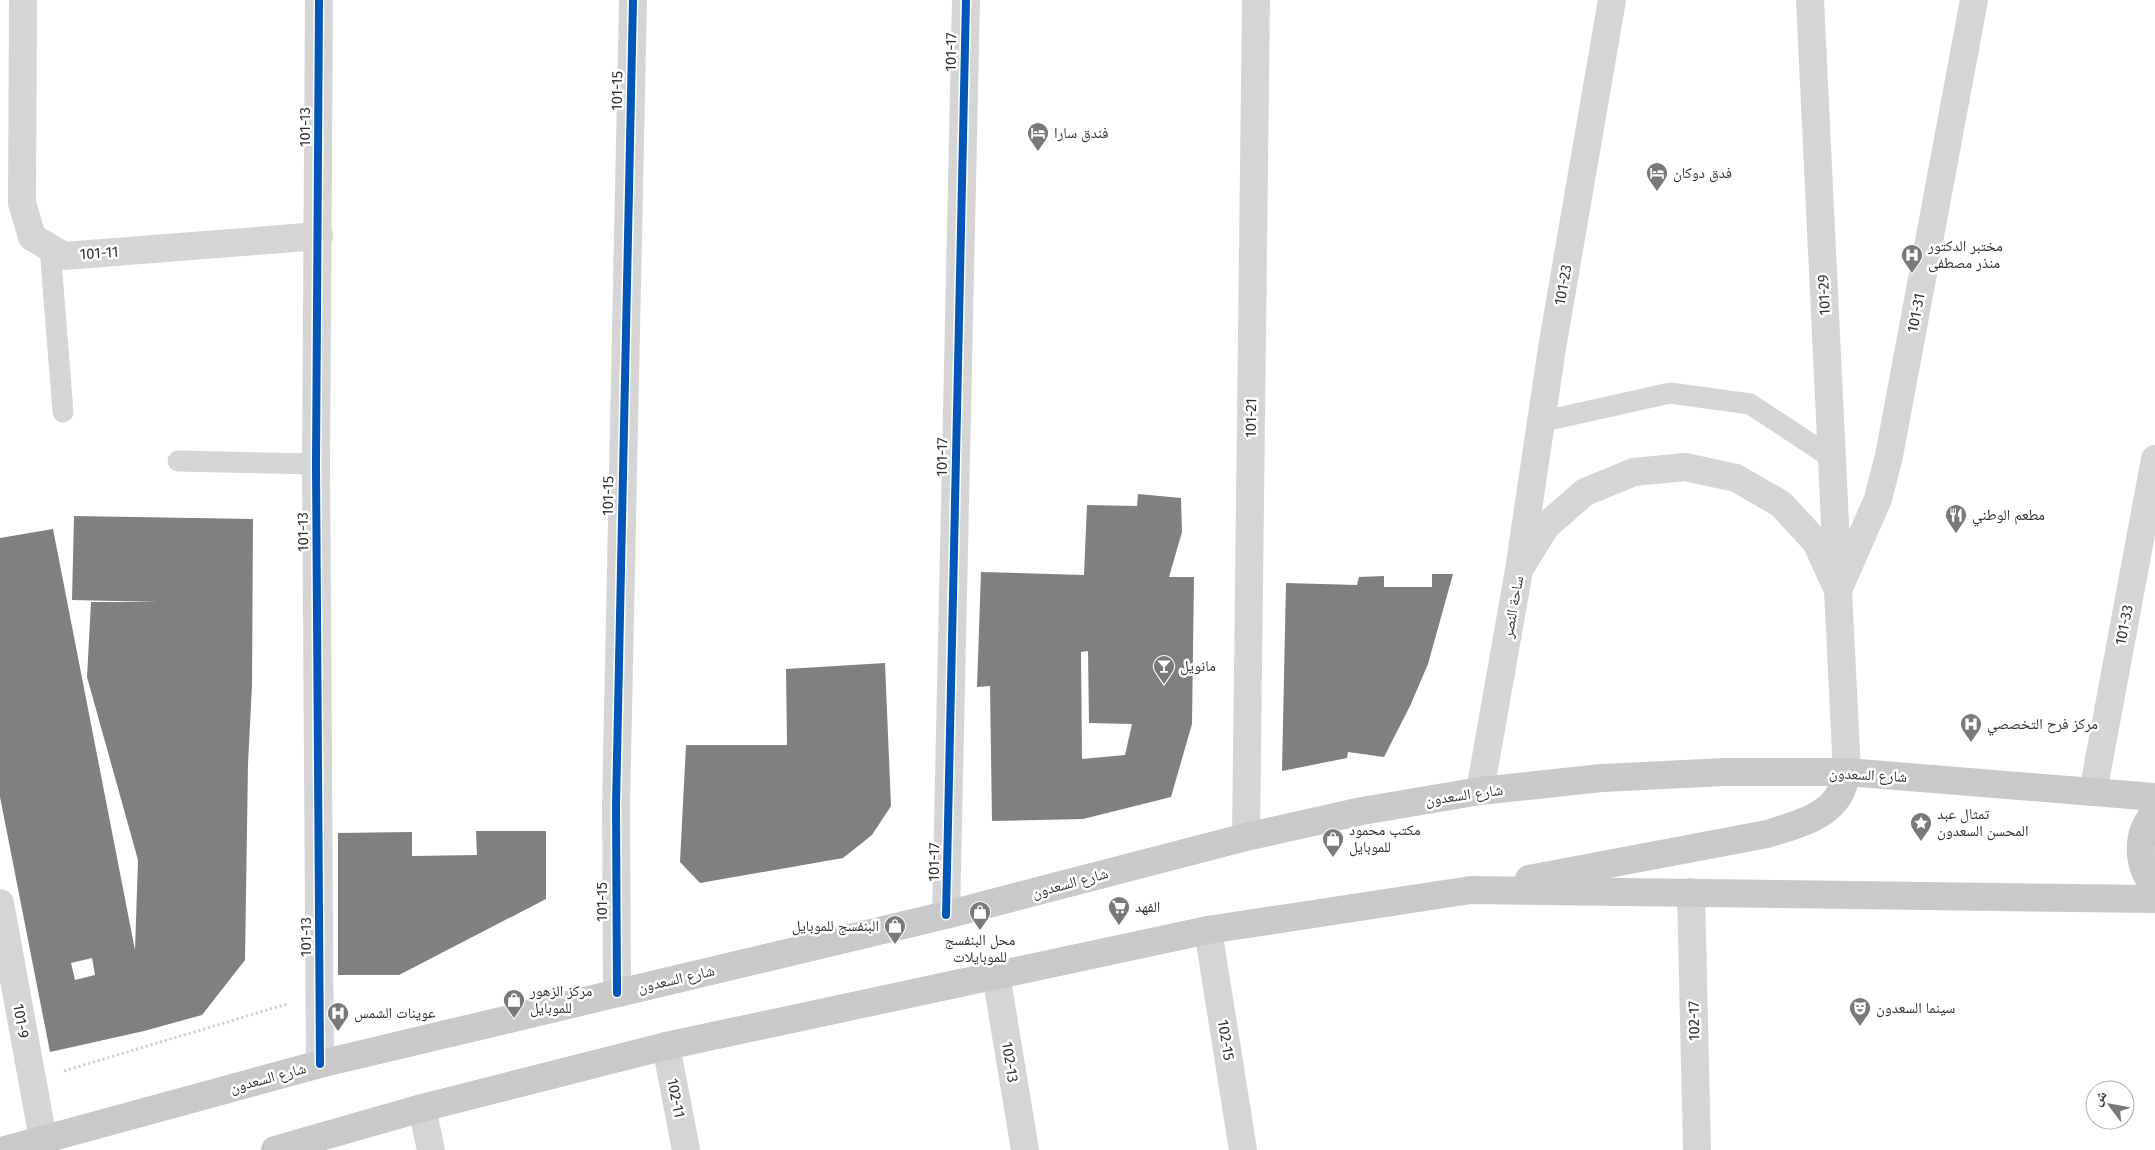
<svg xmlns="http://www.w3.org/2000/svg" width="2155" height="1150" viewBox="0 0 2155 1150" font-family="'Fira Sans','Noto Naskh Arabic',sans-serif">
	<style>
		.building { fill: #808080; fill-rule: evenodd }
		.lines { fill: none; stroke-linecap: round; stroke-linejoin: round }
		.path { stroke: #d5d5d5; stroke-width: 3; stroke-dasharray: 2.5 2.5; stroke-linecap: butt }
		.service { stroke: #d5d5d5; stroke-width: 21 }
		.minor { stroke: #d5d5d5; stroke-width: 28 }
		.tertiary { stroke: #d5d5d5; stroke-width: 28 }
		.primary { stroke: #c9c9c9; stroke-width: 28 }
		.cycleway-casing { stroke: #fff; stroke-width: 11 }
		.cycleway { stroke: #0057b8; stroke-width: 8 }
		.labels { text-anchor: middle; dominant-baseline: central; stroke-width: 5; stroke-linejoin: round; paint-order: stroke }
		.street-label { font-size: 15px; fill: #313131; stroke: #fff }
		.poi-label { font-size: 15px; fill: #313131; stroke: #fff; text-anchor: start }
	</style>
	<rect width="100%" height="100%" fill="#fff"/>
	<g class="building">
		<path d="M1138,494L1181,498L1182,532L1169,577H1194L1192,724L1171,797L1083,819L992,821L990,686L977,687L981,572L1084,575L1087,505L1137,506ZM1088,651L1089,723L1132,724L1125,755L1082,759L1081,652Z"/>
		<path d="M74,516L253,519L252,685L248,764L245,960L202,1015L144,1031L50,1052L0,797V538L53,529L135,950L138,860L87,677L91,602H159L72,600ZM92,958L95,975L75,980L71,963Z"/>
		<polygon points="1432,574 1453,574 1428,664 1410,706 1384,757 1348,752 1347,758 1282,771 1286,583 1357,585 1359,577 1384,576 1384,587 1432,587"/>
		<polygon points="885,663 891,806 872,835 843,858 700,883 680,862 686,745 787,745 786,669"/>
		<polygon points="476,831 546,831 546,899 399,975 338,975 338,833 412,832 412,856 477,855"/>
	</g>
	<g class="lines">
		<polyline class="path" points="64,1071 287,1004"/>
		<g class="service">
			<polyline points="50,248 63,412"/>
			<polyline points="1540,422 1670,393 1750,404 1832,458"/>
			<polyline points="178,461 316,464"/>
		</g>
		<g class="minor">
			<polyline points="23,0 22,203 32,237 64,256 319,236"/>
			<polyline points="319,0 316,464 320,1064"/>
			<polyline points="1810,0 1838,586"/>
			<polyline points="1519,570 1552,348 1612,0"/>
			<polyline points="1838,590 1878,499 1889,456 1974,0"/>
			<polyline points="2093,792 2155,459"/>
			<polyline points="1246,837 1256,0"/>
			<polyline points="1691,892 1697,1150"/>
			<polyline points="0,903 43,1139"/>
			<polyline points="946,915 966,0"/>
			<polyline points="1208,930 1243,1150"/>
			<polyline points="996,975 1025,1150"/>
			<polyline points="617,993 616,805 633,0"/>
			<polyline points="666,1046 686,1150"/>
			<polyline points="422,1108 431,1150"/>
		</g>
		<polyline class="tertiary" points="1480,791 1519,570 1546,526 1585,492 1634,472 1685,467 1736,478 1781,504 1816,542 1838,590 1847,772"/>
		<g class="primary">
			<path d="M2155,813C2135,834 2137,866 2155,887"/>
			<path d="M1529,879L1767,834C1792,826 1829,818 1841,791C1844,785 1845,779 1847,772"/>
			<polyline points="5,1150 320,1064 946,915 1246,837 1362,811 1480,791 1602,778 1725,772 1847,772 2155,797"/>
			<polyline points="275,1150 422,1108 666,1046 1208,930 1471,890 2155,899"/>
		</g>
		<g class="cycleway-casing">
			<g id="cycleway">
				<polyline points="319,0 316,464 320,1064"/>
				<polyline points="946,915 966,0"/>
				<polyline points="617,993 616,805 633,0"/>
			</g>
		</g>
		<use href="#cycleway" class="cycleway"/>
	</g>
	<defs>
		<g id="hotel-pin" transform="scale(1.125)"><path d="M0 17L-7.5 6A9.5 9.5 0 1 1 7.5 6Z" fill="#797979" stroke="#fff"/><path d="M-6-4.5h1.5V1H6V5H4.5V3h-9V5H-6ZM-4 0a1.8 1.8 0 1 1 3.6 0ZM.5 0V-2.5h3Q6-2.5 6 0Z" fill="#fff"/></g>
		<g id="hospital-pin" transform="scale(1.125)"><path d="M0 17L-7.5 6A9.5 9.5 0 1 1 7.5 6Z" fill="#797979" stroke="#fff"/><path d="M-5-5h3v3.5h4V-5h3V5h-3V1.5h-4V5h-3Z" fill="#fff"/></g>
		<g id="restaurant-pin" transform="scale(1.125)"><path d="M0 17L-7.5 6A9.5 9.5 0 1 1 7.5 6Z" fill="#797979" stroke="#fff"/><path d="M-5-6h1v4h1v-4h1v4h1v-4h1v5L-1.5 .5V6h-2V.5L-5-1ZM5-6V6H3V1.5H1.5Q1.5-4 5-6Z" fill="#fff"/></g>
		<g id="bar-pin" transform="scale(1.125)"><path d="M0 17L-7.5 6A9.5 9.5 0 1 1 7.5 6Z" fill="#797979" stroke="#fff"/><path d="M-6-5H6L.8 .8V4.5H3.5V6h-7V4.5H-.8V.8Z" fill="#fff"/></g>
		<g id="sight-pin" transform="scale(1.125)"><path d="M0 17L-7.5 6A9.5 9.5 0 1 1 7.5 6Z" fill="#797979" stroke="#fff"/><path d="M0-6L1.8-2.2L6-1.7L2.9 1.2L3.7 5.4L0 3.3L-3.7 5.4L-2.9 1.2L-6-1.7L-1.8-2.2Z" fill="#fff"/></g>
		<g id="shop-pin" transform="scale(1.125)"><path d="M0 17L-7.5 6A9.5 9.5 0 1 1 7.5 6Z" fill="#797979" stroke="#fff"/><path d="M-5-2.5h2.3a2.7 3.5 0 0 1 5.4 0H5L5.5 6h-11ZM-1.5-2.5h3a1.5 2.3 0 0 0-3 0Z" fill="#fff"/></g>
		<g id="supermarket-pin" transform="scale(1.125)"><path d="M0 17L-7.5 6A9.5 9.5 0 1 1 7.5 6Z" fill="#797979" stroke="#fff"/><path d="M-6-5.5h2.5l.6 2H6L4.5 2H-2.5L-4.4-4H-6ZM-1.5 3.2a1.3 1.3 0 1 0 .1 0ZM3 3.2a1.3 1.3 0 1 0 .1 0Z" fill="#fff"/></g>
		<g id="theatre-pin" transform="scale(1.125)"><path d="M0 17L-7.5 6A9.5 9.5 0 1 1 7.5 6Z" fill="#797979" stroke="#fff"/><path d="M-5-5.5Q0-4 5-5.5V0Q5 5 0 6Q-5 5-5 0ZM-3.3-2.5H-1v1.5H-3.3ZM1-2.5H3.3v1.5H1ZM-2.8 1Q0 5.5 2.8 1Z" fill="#fff"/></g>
	</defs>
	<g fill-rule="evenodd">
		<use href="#hotel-pin" x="1038" y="133"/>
		<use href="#hotel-pin" x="1657" y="173"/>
		<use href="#hospital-pin" x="1912" y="255"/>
		<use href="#restaurant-pin" x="1956" y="515"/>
		<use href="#bar-pin" x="1164" y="666"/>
		<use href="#hospital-pin" x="1971" y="724"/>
		<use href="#sight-pin" x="1921" y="823"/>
		<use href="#shop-pin" x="1333" y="839"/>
		<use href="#supermarket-pin" x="1119" y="907"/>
		<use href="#shop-pin" x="980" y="912"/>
		<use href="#shop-pin" x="895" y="926"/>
		<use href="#shop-pin" x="514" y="1000"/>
		<use href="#theatre-pin" x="1860" y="1008"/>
		<use href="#hospital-pin" x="338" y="1013"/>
	</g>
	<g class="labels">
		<g class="street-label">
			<text transform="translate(951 52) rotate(-89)">101-17</text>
			<text transform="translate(617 91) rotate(-89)">101-15</text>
			<text transform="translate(305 127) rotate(-90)">101-13</text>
			<text transform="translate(99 253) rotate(-4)">101-11</text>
			<text transform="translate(1563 285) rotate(-80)">101-23</text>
			<text transform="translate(1824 295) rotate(-93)">101-29</text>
			<text transform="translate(1916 313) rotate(-79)">101-31</text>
			<text transform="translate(1251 418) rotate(-89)">101-21</text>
			<text transform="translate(942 457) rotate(-89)">101-17</text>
			<text transform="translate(608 496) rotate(-89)">101-15</text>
			<text transform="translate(303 532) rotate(-91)">101-13</text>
			<text transform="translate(1513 607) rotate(-80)">ساحة النصر</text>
			<text transform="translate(2124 625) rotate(-79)">101-33</text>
			<text transform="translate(1868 775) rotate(3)">شارع السعدون</text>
			<text transform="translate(1464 795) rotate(-8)">شارع السعدون</text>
			<text transform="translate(934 862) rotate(-89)">101-17</text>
			<text transform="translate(1070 883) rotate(-15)">شارع السعدون</text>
			<text transform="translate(602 902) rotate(-90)">101-15</text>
			<text transform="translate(306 937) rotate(-90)">101-13</text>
			<text transform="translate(676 979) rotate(-13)">شارع السعدون</text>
			<text transform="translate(21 1021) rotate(80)">101-9</text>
			<text transform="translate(1694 1021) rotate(-91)">102-17</text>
			<text transform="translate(1226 1040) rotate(81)">102-15</text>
			<text transform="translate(1010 1062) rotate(81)">102-13</text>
			<text transform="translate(268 1078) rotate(-15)">شارع السعدون</text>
			<text transform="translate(676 1098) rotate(79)">102-11</text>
		</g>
		<g class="poi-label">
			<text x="1054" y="133">فندق سارا</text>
			<text x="1673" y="173">فدق دوكان</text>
			<text x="1928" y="246">مختبر الدكتور<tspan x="1928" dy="17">منذر مصطفى</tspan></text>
			<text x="1972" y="515">مطعم الوطني</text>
			<text x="1180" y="666">مانويل</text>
			<text x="1987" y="724">مركز فرح التخصصي</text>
			<text x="1937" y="814">تمثال عبد<tspan x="1937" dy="17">المحسن السعدون</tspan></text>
			<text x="1349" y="830">مكتب محمود<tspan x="1349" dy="17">للموبايل</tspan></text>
			<text x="1135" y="907">الفهد</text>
			<text x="879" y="926" text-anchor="end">البنفسج للموبايل</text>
			<text x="980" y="940" text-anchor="middle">محل البنفسج<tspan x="980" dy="17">للموبايلات</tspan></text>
			<text x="530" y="991">مركز الزهور<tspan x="530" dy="17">للموبايل</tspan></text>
			<text x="1876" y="1008">سينما السعدون</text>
			<text x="354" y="1013">عوينات الشمس</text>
		</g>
	</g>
	<g transform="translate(2110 1105) rotate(302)"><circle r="24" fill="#ffffff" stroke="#adadad"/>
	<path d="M0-4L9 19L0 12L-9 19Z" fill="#797979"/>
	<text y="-8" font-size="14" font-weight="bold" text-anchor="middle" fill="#313131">ش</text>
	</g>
</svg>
